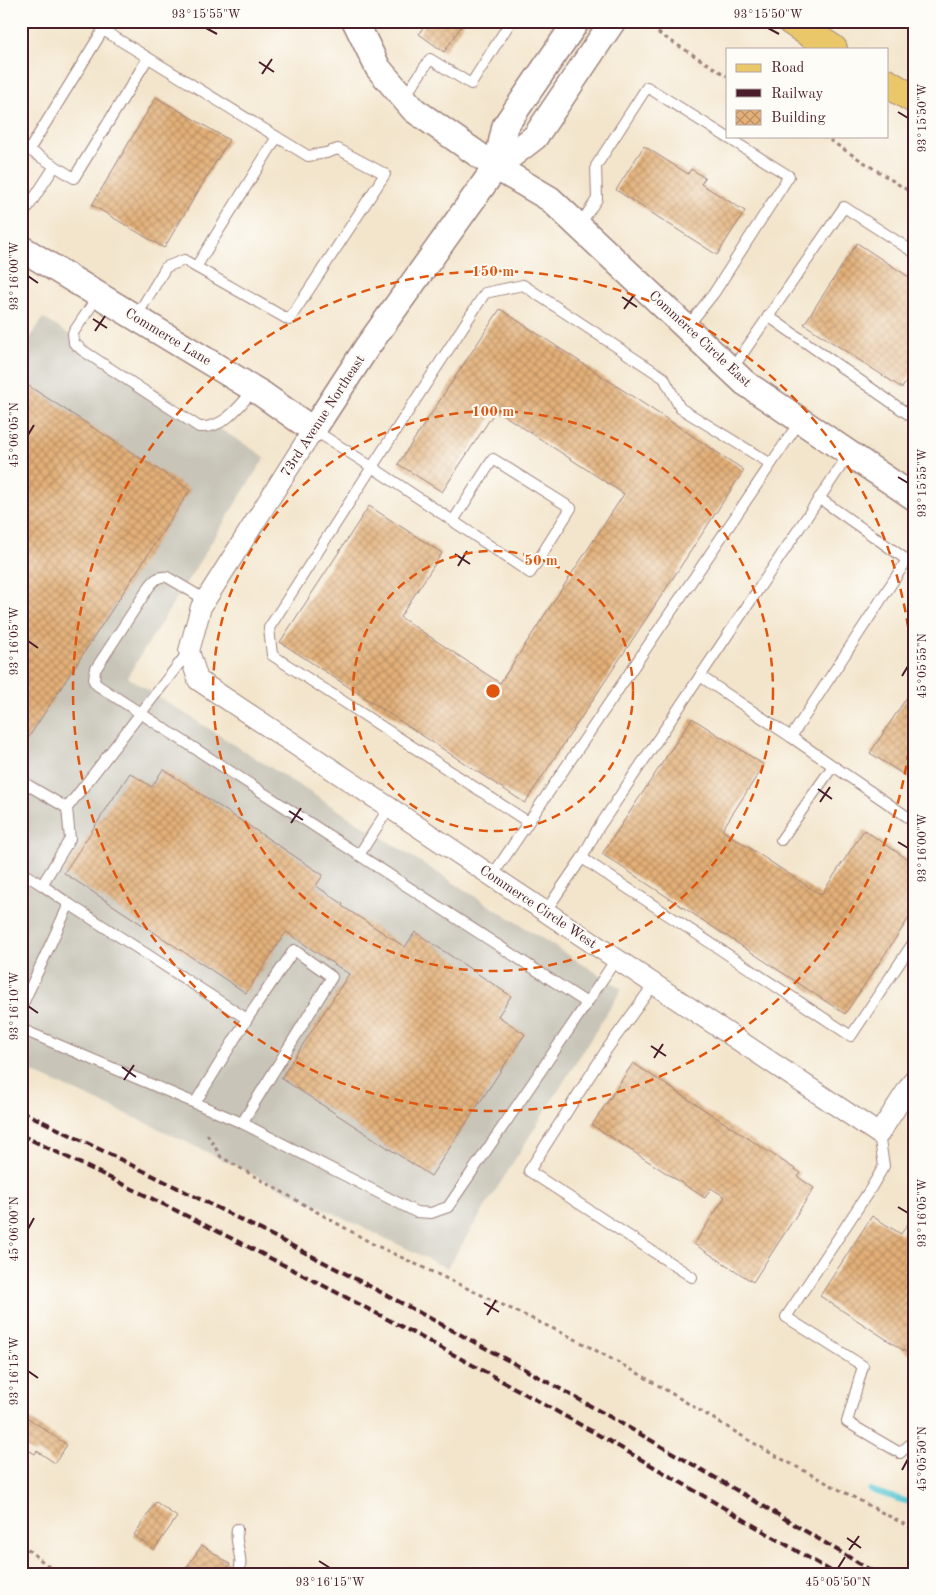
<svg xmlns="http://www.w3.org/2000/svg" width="936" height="1595" viewBox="0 0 936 1595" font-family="'Old Standard TT',serif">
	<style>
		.industrial { fill: #c8c4b8 }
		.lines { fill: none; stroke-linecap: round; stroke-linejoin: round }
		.stream { stroke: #5ecad6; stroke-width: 5.5 }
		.building { fill: url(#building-cross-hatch) }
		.service-casing { stroke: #9e827c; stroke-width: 12 }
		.minor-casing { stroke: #9e827c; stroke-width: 22 }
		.tertiary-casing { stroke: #9e827c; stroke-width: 28 }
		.primary-casing { stroke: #9e827c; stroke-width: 30 }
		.path { stroke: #9e827c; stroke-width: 3; stroke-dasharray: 4 4; stroke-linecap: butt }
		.service { stroke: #fff; stroke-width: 10 }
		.minor { stroke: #fff; stroke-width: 20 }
		.tertiary { stroke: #fff; stroke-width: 25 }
		.primary { stroke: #eac769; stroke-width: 28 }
		.rail { stroke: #4a1f2b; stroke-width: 4; stroke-dasharray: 8 4; stroke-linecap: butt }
		.ticks { fill: none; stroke: #4a1f2b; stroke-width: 2 }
		.ring { fill: none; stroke: #e0560e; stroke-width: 2.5; stroke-dasharray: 9 6 }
		.labels { text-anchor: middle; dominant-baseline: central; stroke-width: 4; stroke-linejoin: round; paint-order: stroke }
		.street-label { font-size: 14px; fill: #4a1f2b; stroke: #fdfcf7 }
		.centre { fill: #e0560e; stroke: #fdfcf7; stroke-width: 2.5 }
		.ring-label { font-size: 15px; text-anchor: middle; font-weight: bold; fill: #e0560e; stroke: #fdfcf7; stroke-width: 4; stroke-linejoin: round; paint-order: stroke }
		.neatline { fill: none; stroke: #4a1f2b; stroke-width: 2 }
		.ticks-label { font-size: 12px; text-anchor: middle; fill: #4a1f2b }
	</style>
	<defs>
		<pattern id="building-cross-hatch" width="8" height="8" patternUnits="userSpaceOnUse" patternTransform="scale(1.25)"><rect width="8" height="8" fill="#e3b078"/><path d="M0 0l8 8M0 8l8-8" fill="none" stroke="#ba8f63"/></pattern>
	</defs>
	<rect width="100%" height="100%" fill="#fdfcf7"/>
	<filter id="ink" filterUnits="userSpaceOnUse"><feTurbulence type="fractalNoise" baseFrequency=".02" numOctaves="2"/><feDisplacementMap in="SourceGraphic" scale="10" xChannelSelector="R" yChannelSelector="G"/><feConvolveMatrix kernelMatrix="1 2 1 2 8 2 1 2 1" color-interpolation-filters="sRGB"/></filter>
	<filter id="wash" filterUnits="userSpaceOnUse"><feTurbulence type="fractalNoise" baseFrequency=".0096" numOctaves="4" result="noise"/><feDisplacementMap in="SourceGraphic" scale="20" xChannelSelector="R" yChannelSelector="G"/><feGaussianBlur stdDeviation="1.12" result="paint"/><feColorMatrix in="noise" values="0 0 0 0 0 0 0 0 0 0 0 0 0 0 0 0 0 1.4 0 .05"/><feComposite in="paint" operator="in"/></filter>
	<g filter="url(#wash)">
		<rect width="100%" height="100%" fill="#f3e5cc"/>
		<polygon class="industrial" points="43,318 265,457 127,677 622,989 447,1268 151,1125 21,1067 21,352"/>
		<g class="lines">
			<polyline class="stream" points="870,1490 915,1504"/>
		</g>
		<g id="blocks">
			<g class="building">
				<polygon points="427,21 465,21 444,52 419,34"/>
				<polygon points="156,97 229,140 164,248 92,205"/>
				<polygon points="644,146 688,174 691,169 705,178 701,184 745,211 717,255 616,190"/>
				<polygon points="857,243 915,281 915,368 902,388 804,324"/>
				<polygon points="500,309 744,470 525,803 280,642 369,506 442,553 400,617 500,683 624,494 496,410 442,492 398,464"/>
				<polygon points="27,385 190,490 21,749 21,393"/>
				<polygon points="915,685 915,782 870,753"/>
				<polygon points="692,718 764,765 722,830 821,895 864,830 915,864 915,909 845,1014 602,854"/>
				<polygon points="163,769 323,875 316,886 343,904 342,906 405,947 415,932 511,996 498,1016 525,1034 431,1176 281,1078 349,974 286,932 246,993 64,873 130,773 152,787"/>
				<polygon points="633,1063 801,1173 798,1177 814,1188 753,1282 694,1244 725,1197 711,1188 705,1198 592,1125"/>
				<polygon points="915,1213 915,1358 820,1296 872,1216 901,1234"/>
				<polygon points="21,1413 67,1445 55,1463 37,1451 35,1454 25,1448 21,1453"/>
				<polygon points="156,1502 177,1517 154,1550 134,1535"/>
				<polygon points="202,1545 230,1564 224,1574 217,1574 210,1569 207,1574 190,1574 185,1570"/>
			</g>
		</g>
	</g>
	<g filter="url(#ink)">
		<use href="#blocks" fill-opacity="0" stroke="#9e827c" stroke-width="1"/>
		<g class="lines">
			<g class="service-casing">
				<g id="service">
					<polyline points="404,98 430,59 471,84 511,21"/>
					<polyline points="55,166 74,178 148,58"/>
					<polyline points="21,218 55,166 29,150 103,30 277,137"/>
					<polyline points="579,226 597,199 596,166 647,87 789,176 714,293 687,327"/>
					<path d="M98,296L73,333L74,343L82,350L199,427C224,429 238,407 254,390"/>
					<polyline points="768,316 915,419"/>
					<polyline points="136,317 166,267 184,260 196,267 289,320 385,174 338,149 326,153 308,156 277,137 196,267"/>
					<polyline points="732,369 844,207 915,253"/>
					<polyline points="314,430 372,467 269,628 272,655 528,822"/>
					<polyline points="819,498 907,560"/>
					<polyline points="453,521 530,573 571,508 493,459 453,521 372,467 485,293 523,285 664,378 680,408 771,464"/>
					<polyline points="700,676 791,737 907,560 915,555"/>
					<polyline points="791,737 915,822"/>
					<polyline points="21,781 67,808 189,651"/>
					<polyline points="781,840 833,766"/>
					<polyline points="359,855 389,808"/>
					<polyline points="582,858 851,1036 915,940"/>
					<polyline points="21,872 42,885"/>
					<polyline points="492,876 800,421"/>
					<polyline points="69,904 247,1019 195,1103"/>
					<polyline points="545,912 582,858 597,830 849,454"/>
					<polyline points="654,984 607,1049 529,1171 692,1277"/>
					<polyline points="587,1003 616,959"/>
					<polyline points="21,1008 69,904 42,885 70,839 67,808"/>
					<path d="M21,1029L242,1123L416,1212L431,1213L448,1207L587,1003L97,685L94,681L95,670L149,587C154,580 158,576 167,577L206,600"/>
					<polyline points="242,1123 332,977 294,950 247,1019"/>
					<polyline points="879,1134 884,1166 871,1188 786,1317 863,1366 847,1422 900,1453 915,1440"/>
					<path d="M237,1529C234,1545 245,1559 238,1574"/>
				</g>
			</g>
			<g class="minor-casing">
				<polyline id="minor" points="313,430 201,607 189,651 198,680 879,1134 915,1078"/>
			</g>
			<g class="tertiary-casing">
				<g id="tertiary">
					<polyline points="355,21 378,68 414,110 496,167 550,199 745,383 915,498"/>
					<polyline points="496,167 505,126 577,21"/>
					<polyline points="21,248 262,394 313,430 367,347 496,167 535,137 613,21"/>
				</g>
			</g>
			<g class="primary-casing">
				<g id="primary">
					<polyline points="791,21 833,49"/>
					<polyline points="887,83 915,100"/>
				</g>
			</g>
			<g class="path">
				<polyline points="651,21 649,24 655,31 727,76"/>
				<polyline points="823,136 915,195"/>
				<polyline points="207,1134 221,1157 373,1244 573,1338 641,1375 767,1451 915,1530"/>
				<polyline points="21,1544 58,1574"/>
			</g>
			<use href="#service" class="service"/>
			<use href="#minor" class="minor"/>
			<use href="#tertiary" class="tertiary"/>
			<use href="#primary" class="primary"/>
			<g class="rail">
				<path d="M21,1111C174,1185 325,1261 474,1342C611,1415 744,1494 877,1574"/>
				<path d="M21,1135C216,1228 408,1327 595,1433C676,1479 756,1527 836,1574"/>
			</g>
		</g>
	</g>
	<path class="ticks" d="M206,28L217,34M768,28L779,34M259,62L274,72M262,74L272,59M898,112L908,118M28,276L38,283M622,297L637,307M624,309L634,295M93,319L107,328M95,331L105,316M28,435L34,425M898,477L908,483M455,554L470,564M458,566L467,551M28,641L38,648M902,676L908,666M818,789L832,799M820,802L830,787M289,811L303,820M291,823L301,808M898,842L908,848M28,1006L38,1013M651,1046L666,1056M654,1058L663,1044M122,1067L136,1077M124,1080L134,1065M898,1207L908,1213M28,1229L34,1218M484,1303L499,1312M487,1315L496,1300M28,1371L38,1378M902,1470L908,1459M847,1538L861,1548M849,1550L859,1536M319,1561L330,1568M838,1568L845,1557"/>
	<g class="ring">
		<circle cx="493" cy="691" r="140"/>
		<circle cx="493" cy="691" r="280"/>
		<circle cx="493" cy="691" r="420"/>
	</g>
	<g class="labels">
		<g class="street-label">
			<text transform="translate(168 337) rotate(31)">Commerce Lane</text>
			<text transform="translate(700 339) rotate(43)">Commerce Circle East</text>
			<text transform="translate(323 416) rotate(-57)">73rd Avenue Northeast</text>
			<text transform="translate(538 907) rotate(34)">Commerce Circle West</text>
		</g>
	</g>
	<circle cx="493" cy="691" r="8" class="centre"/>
	<g class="ring-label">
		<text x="493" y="276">150 m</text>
		<text x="493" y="416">100 m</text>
		<text x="541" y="565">50 m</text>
	</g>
	<rect width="936" height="1595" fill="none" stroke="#fdfcf7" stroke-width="55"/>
	<rect x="726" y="48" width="162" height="90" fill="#fdfcf7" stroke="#b5a4a5"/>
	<rect x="736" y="64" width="25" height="8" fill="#eac769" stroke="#b5a4a5"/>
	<text x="771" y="72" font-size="15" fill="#4a1f2b">Road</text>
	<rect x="736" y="89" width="25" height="8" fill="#4a1f2b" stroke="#b5a4a5"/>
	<text x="771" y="98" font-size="15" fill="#4a1f2b">Railway</text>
	<rect x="736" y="110" width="25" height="15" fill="url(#building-cross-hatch)" stroke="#b5a4a5"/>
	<text x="771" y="122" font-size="15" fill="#4a1f2b">Building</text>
	<rect x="28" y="28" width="880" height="1540" class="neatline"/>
	<g class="ticks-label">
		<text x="206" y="18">93°15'55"W</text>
		<text x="768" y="18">93°15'50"W</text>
		<text transform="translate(922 118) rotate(-90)" y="4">93°15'50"W</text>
		<text transform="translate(14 276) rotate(-90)" y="4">93°16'00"W</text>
		<text transform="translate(14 435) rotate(-90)" y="4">45°06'05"N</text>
		<text transform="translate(922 483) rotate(-90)" y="4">93°15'55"W</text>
		<text transform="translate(14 641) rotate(-90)" y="4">93°16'05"W</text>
		<text transform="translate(922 666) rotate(-90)" y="4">45°05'55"N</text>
		<text transform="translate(922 848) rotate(-90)" y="4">93°16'00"W</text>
		<text transform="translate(14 1006) rotate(-90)" y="4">93°16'10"W</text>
		<text transform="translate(922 1213) rotate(-90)" y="4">93°16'05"W</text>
		<text transform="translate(14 1229) rotate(-90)" y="4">45°06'00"N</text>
		<text transform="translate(14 1371) rotate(-90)" y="4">93°16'15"W</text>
		<text transform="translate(922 1459) rotate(-90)" y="4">45°05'50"N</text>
		<text x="330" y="1586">93°16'15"W</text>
		<text x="838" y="1586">45°05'50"N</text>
	</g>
</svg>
